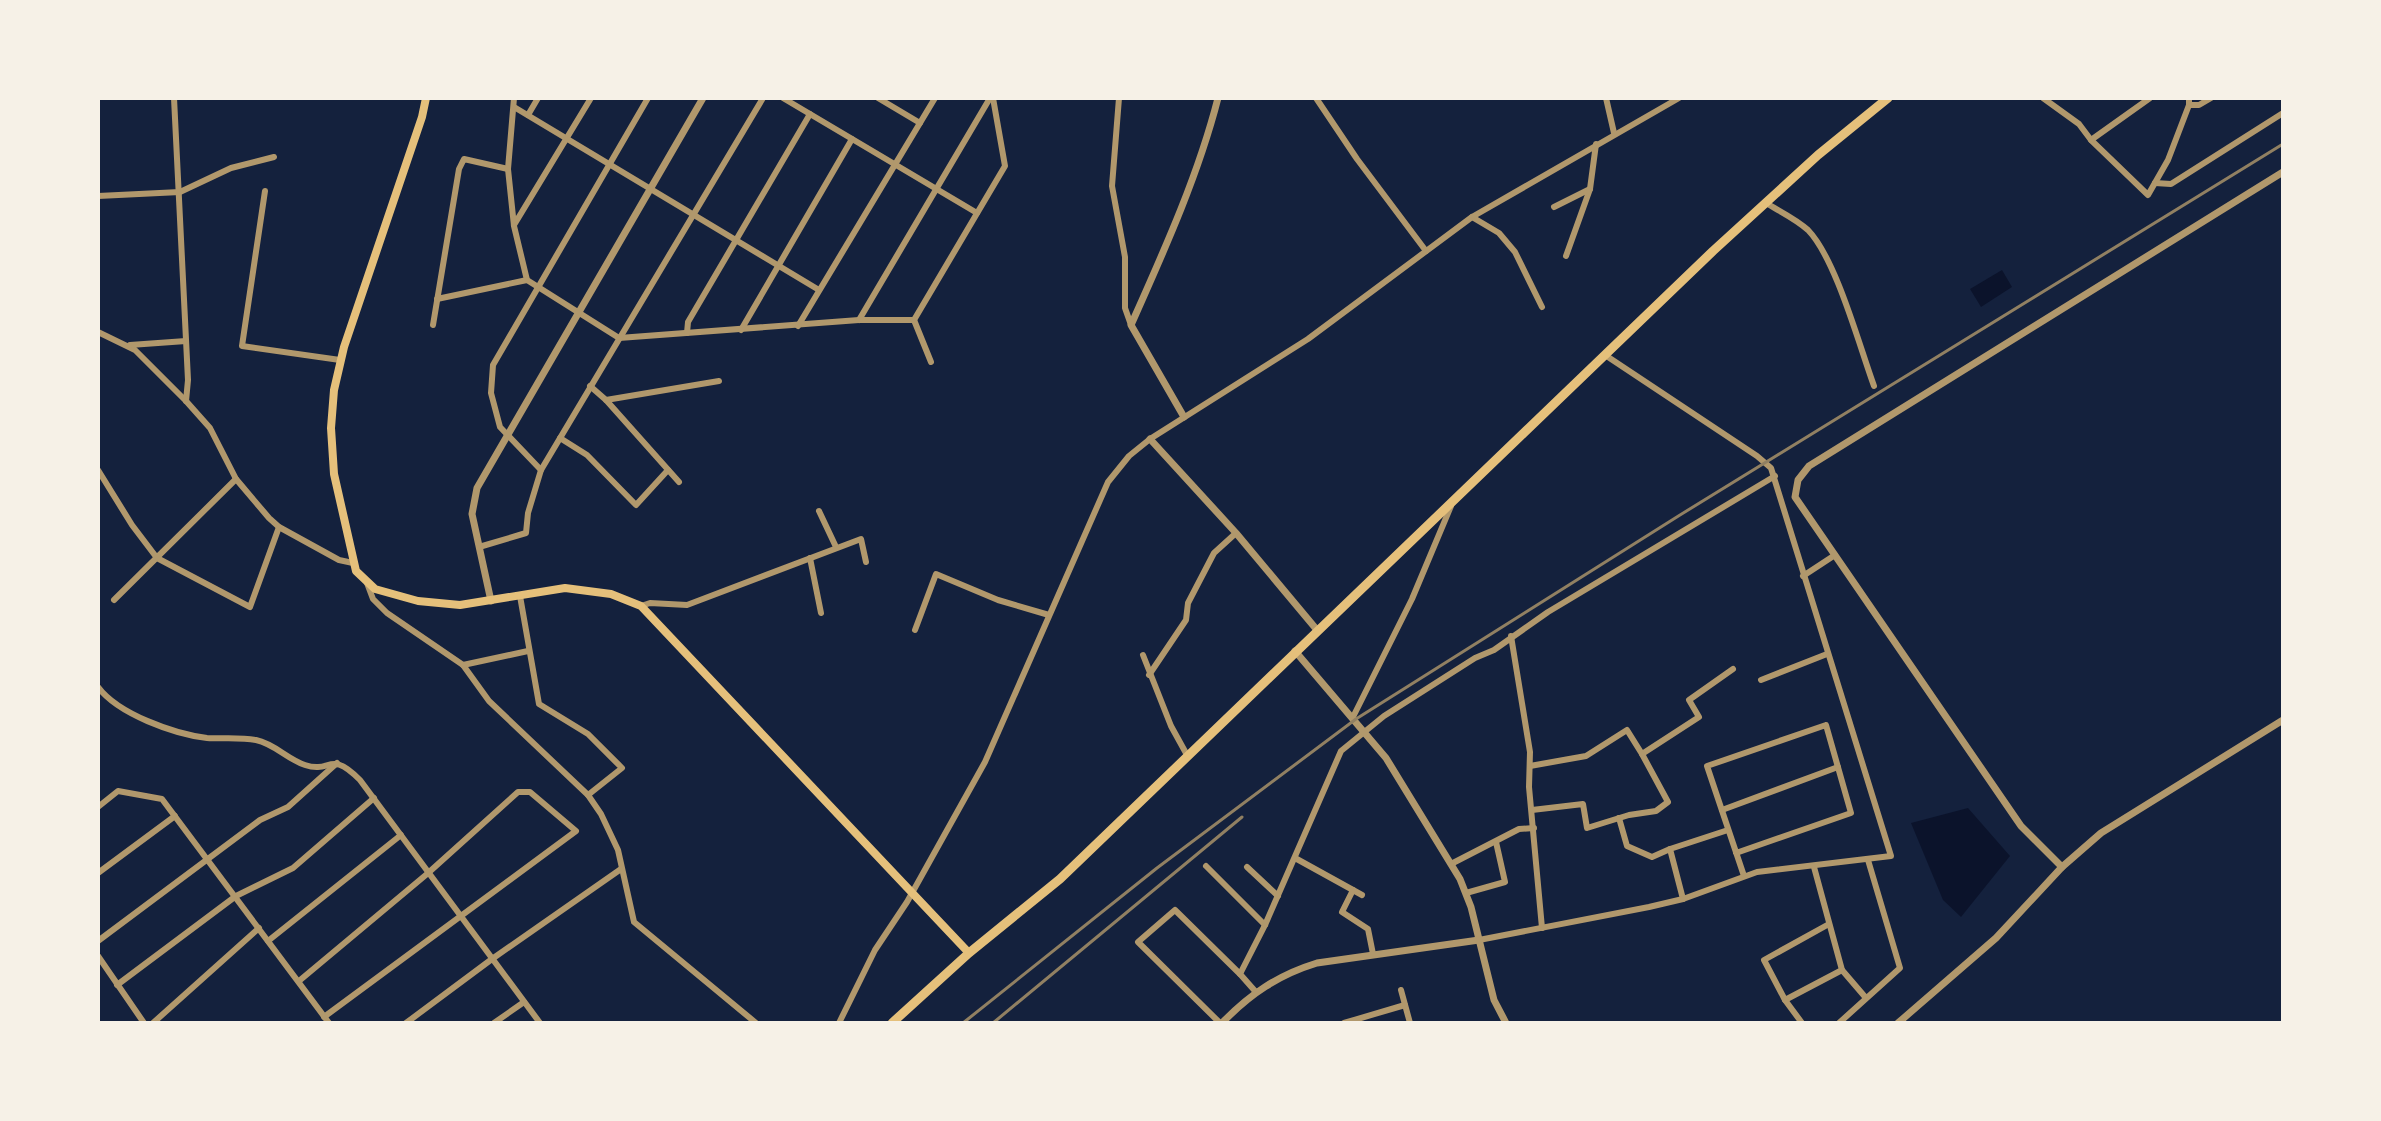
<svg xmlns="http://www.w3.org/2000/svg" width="2381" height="1121" viewBox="0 0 2381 1121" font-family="Karla,sans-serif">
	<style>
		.water { fill: #0b132b }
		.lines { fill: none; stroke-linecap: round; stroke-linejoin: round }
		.minor { stroke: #b1986c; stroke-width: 6 }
		.tertiary { stroke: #b1986c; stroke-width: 7 }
		.secondary { stroke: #e5c07b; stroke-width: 8 }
		.primary { stroke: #e5c07b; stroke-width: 9 }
		.rail { stroke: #918062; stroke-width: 3 }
	</style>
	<rect width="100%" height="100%" fill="#14213d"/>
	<g class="water">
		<polygon points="2002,270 2012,287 1981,307 1970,289"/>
		<polygon points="1968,808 2010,856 1961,917 1943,900 1911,823"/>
	</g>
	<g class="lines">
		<g class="minor">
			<polyline points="174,98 188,380 186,401"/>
			<polyline points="514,98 508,169 514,226 527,280 619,338 859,320 914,320"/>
			<polyline points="783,98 977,213"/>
			<polyline points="878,98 920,123"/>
			<polyline points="1119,98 1112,186 1125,257 1125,308 1131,325"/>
			<polyline points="1316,98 1357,159 1426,251"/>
			<polyline points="1606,98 1614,133"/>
			<polyline points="2043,98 2079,124 2091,140 2148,195 2168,160 2189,105 2189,98"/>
			<polyline points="2189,105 2199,105 2211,98"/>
			<polyline points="514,107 819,290"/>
			<polyline points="528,115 538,98"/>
			<polyline points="2091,140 2150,98"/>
			<polyline points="2155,183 2171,184 2283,113"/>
			<polyline points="265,191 242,346 340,360"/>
			<polyline points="98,196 180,192 231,168 274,157"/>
			<path d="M1766,203C1779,211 1796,219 1808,230C1836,259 1859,345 1874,386"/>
			<polyline points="1554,207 1590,189"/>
			<polyline points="1472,217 1499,233 1515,252 1542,307"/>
			<polyline points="514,225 591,98"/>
			<polyline points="1566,256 1590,189 1596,144"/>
			<polyline points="437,299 527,280"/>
			<polyline points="859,320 990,98"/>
			<polyline points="914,320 1005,166 993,98"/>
			<polyline points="914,320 931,362"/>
			<polyline points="433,325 459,169 464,159 508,169"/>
			<polyline points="798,326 935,98"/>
			<polyline points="741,330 852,139"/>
			<polyline points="98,332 135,350 186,401 210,428 236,479 269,518 279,527 339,560 353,563"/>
			<polyline points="687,333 688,322 810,114"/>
			<polyline points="130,345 186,341"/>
			<polyline points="590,386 606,400 679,482"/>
			<polyline points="606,400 719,381"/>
			<polyline points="560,438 587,455 636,505 668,470"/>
			<polyline points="98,470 132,525 157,558 250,607 279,527"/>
			<polyline points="541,470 500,427 491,393 493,365 648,98"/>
			<polyline points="819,511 836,547"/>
			<polyline points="479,547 526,533 528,513 541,470 763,98"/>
			<polyline points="810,558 821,613"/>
			<polyline points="1803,576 1835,555"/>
			<polyline points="367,583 373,599 387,613 463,665 489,701 588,795"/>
			<polyline points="520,596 539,704 588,734 622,768 588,795 601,814 618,850 634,922 756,1023"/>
			<polyline points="114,600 236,479"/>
			<polyline points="641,606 650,603 687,605 861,539 866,562"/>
			<polyline points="915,630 936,574 998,600 1049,615"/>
			<polyline points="1511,636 1530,752 1529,787 1542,928"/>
			<polyline points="1143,655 1171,726 1187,755"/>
			<polyline points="463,665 528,651"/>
			<polyline points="1149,675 1186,620 1188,603 1214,553 1236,533"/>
			<polyline points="1761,680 1827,654"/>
			<path d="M98,687C118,714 174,734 207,738C223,739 240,737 256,740C275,744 287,759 305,765C332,774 329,749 360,780L540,1023"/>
			<polyline points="1353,717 1412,599 1451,506"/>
			<polyline points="1530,766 1586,756 1627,730 1642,754"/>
			<polyline points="98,807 118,791 162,799 329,1023"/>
			<polyline points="1532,810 1583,804 1587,828 1629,815 1656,811 1668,802 1642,754 1699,717 1689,700 1733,669"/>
			<polyline points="1722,810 1838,767"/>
			<polyline points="1619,818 1627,846 1652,857 1670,849"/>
			<polyline points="1736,853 1851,813 1826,725 1707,766 1744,876"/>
			<polyline points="1295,858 1362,895"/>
			<polyline points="1451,864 1519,829 1534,828"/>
			<polyline points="1206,866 1265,925"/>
			<polyline points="1247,867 1278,896"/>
			<polyline points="1814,867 1842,970 1866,998"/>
			<polyline points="98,873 175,816"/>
			<polyline points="1353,890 1342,912 1368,929 1373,954"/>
			<polyline points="1466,893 1505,882 1496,842"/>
			<polyline points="1683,899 1670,849 1728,830"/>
			<polyline points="1479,940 1649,907 1683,899 1757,872 1891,856 1771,468 1757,456 1605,355"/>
			<polyline points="98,941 260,820 288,807 337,763"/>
			<polyline points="268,941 401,835"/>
			<polyline points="98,956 144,1023"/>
			<polyline points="299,981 427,874 518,792 530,792 576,831 324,1017"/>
			<polyline points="117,985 236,896 293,868 374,798"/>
			<polyline points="1401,990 1410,1023"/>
			<polyline points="1255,991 1240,974 1265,925 1341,751 1384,716 1475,658 1494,650 1548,612 1775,476"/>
			<polyline points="1785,1000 1842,970"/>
			<polyline points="153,1023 259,928"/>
			<polyline points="406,1023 492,959 621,869"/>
			<polyline points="494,1023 524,1002"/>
			<polyline points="839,1023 875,950 907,902 985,762 1108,482 1129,456 1150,439 1308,339 1472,217 1679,98"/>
			<polyline points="1220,1023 1138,942 1175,910 1240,974"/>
			<polyline points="1344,1023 1405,1005"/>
			<polyline points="1802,1023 1785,1000 1764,960 1829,924"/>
			<polyline points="1839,1023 1900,968 1868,860"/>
		</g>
		<g class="tertiary">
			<path d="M1184,417L1131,325C1164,251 1198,176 1218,98"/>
			<polyline points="1150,439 1236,533 1317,630"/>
			<polyline points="491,601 472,514 477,488 703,98"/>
			<polyline points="1295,651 1386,758 1460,879 1471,907 1494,1000 1506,1023"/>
			<polyline points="2062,867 2021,826 1795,497 1798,480 1809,466 2283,172"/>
			<path d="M1222,1023C1250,994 1278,975 1317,963L1479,940"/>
			<polyline points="1898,1023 1996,938 2062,867 2101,833 2283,720"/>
		</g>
		<polyline class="secondary" points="426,98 422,117 344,347 334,390 331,428 334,474 356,571 375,589 418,601 460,605 565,588 611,594 641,606 969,953"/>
		<polyline class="primary" points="892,1023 969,953 1060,879 1713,251 1818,155 1888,98"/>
		<g class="rail">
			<polyline points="963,1023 1157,868 1356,719 1680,515 2283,144"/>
			<polyline points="993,1023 1242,817"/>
		</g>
	</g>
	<rect width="2381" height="1121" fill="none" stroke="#f6f1e7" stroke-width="200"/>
</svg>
